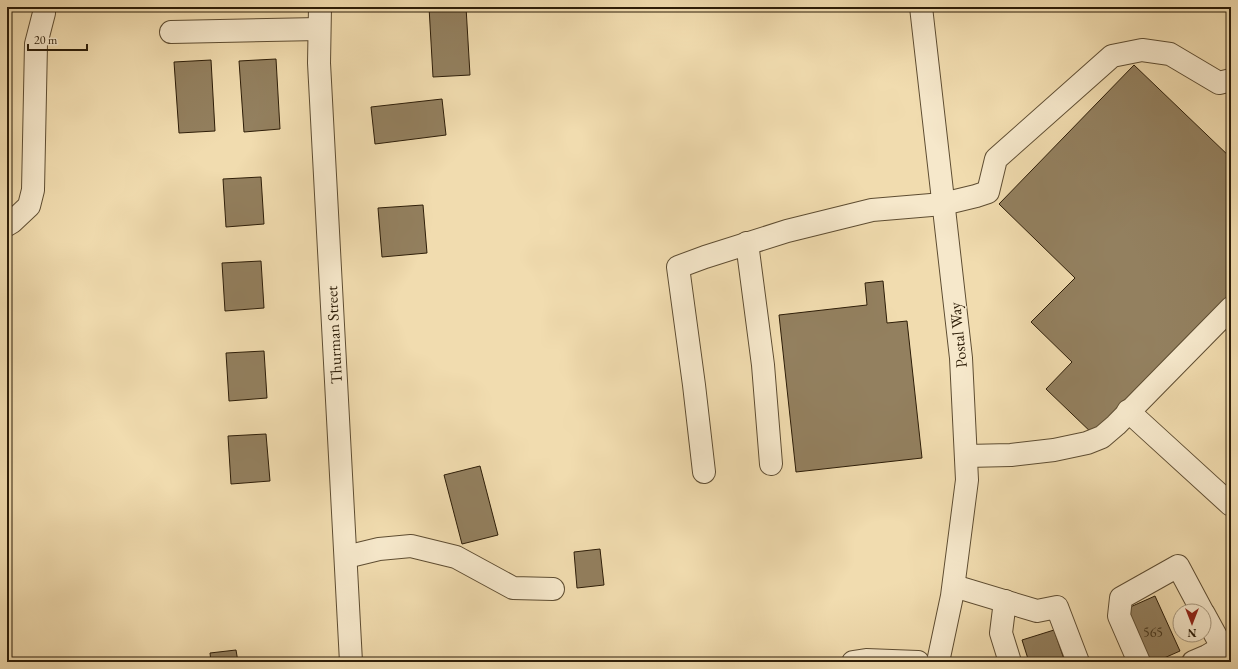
<svg xmlns="http://www.w3.org/2000/svg" width="1238" height="669" viewBox="0 0 1238 669" font-family="'EB Garamond',serif">
	<style>
		.building { fill: #93805f; stroke: #2d1d08 }
		.lines { fill: none; stroke-linecap: round; stroke-linejoin: round }
		.minor-casing { stroke: #5e4d32; stroke-width: 24 }
		.minor { stroke: #f6e8cb; stroke-width: 22 }
		.labels { text-anchor: middle; dominant-baseline: central; stroke-width: 3; stroke-linejoin: round; paint-order: stroke }
		.number-label { font-size: 14px; fill: #46361e }
		.street-label { font-size: 16px; fill: #2d1d08; stroke: #f6e8cb }
	</style>
	<rect width="100%" height="100%" fill="#f1dcaf"/>
	<filter id="stains"><feTurbulence type="fractalNoise" baseFrequency=".005" numOctaves="4"/><feColorMatrix values="0 0 0 0 .2 0 0 0 0 .09 0 0 0 0 .02 0 0 0 .5 -.17"/></filter>
	<radialGradient id="worn" r=".72"><stop offset=".6" stop-color="#630" stop-opacity="0"/><stop offset="1" stop-color="#630" stop-opacity=".3"/></radialGradient>
	<g class="building">
		<rect x="7" y="7" width="4" height="16"/>
		<polygon points="429,7 466,7 470,75 433,77"/>
		<polygon points="276,59 280,129 244,132 239,61"/>
		<polygon points="211,60 215,131 179,133 174,62"/>
		<polygon points="1134,65 1231,158 1231,298 1096,437 1046,389 1072,362 1031,322 1075,278 999,204"/>
		<polygon points="442,99 446,135 375,144 371,107"/>
		<polygon points="261,177 264,224 226,227 223,179"/>
		<polygon points="423,205 427,253 382,257 378,208"/>
		<polygon points="261,261 264,308 225,311 222,263"/>
		<polygon points="883,281 887,323 907,321 922,458 796,472 779,315 867,305 865,283"/>
		<polygon points="264,351 267,398 229,401 226,353"/>
		<polygon points="266,434 270,481 231,484 228,436"/>
		<polygon points="480,466 498,535 462,544 444,475"/>
		<polygon points="600,549 604,585 577,588 574,552"/>
		<polygon points="1155,596 1180,651 1155,662 1148,662 1126,613 1128,608"/>
		<polygon points="1054,630 1065,662 1029,662 1022,640"/>
		<polygon points="236,650 238,662 211,662 210,653"/>
	</g>
	<g class="lines">
		<g class="minor-casing">
			<g id="minor">
				<polyline points="320,7 319,63 351,662"/>
				<polyline points="921,7 961,358 967,480 952,596 938,662"/>
				<polyline points="171,32 319,29"/>
				<polyline points="7,225 12,222 29,206 33,190 36,44 44,13 44,7"/>
				<polyline points="747,243 763,365 771,464"/>
				<polyline points="1128,411 1231,505"/>
				<polyline points="966,456 1011,455 1054,450 1087,443 1102,437 1116,425 1231,308"/>
				<polyline points="704,472 694,385 678,267 705,257 787,231 872,210 943,204 976,196 988,192 996,159 1112,56 1142,50 1170,54 1219,83 1231,80"/>
				<polyline points="346,557 379,549 411,546 456,557 513,588 553,589"/>
				<polyline points="954,586 1037,611 1057,607 1078,662"/>
				<polyline points="1005,601 1001,633 1010,662"/>
				<polyline points="1204,614 1222,647"/>
				<polyline points="853,662 866,660 918,662"/>
				<polyline points="1139,662 1119,616 1121,598 1178,566 1202,611"/>
				<polyline points="1193,662 1207,656 1231,642"/>
			</g>
		</g>
		<use href="#minor" class="minor"/>
	</g>
	<g class="labels">
		<g class="number-label">
			<text x="1153" y="632">565</text>
		</g>
		<g class="street-label">
			<text transform="translate(334 335) rotate(-93)">Thurman Street</text>
			<text transform="translate(958 335) rotate(-96)">Postal Way</text>
		</g>
	</g>
	<rect width="1238" height="669" fill="none" stroke="#f1dcaf" stroke-width="24"/>
	<rect x="8" y="8" width="1222" height="653" fill="none" stroke="#2d1d08" stroke-width="2"/>
	<rect x="12" y="12" width="1214" height="645" fill="none" stroke="#2d1d08"/>
	<g transform="translate(1192 623) rotate(180)"><circle r="19" fill="#f6e8cb" stroke="#a6977d"/>
	<path d="M0-3L7 15L0 10L-7 15Z" fill="#8f2418"/>
	<text y="-6" font-size="11" font-weight="bold" text-anchor="middle" fill="#2d1d08">N</text>
	</g>
	<path d="M28 44v6h59v-6" fill="none" stroke="#2d1d08" stroke-width="2"/>
	<text x="34" y="44" font-size="12" fill="#2d1d08" stroke="#f6e8cb" stroke-width="3" paint-order="stroke">20 m</text>
	<rect width="100%" height="100%" filter="url(#stains)"/>
	<rect width="100%" height="100%" fill="url(#worn)"/>
</svg>
